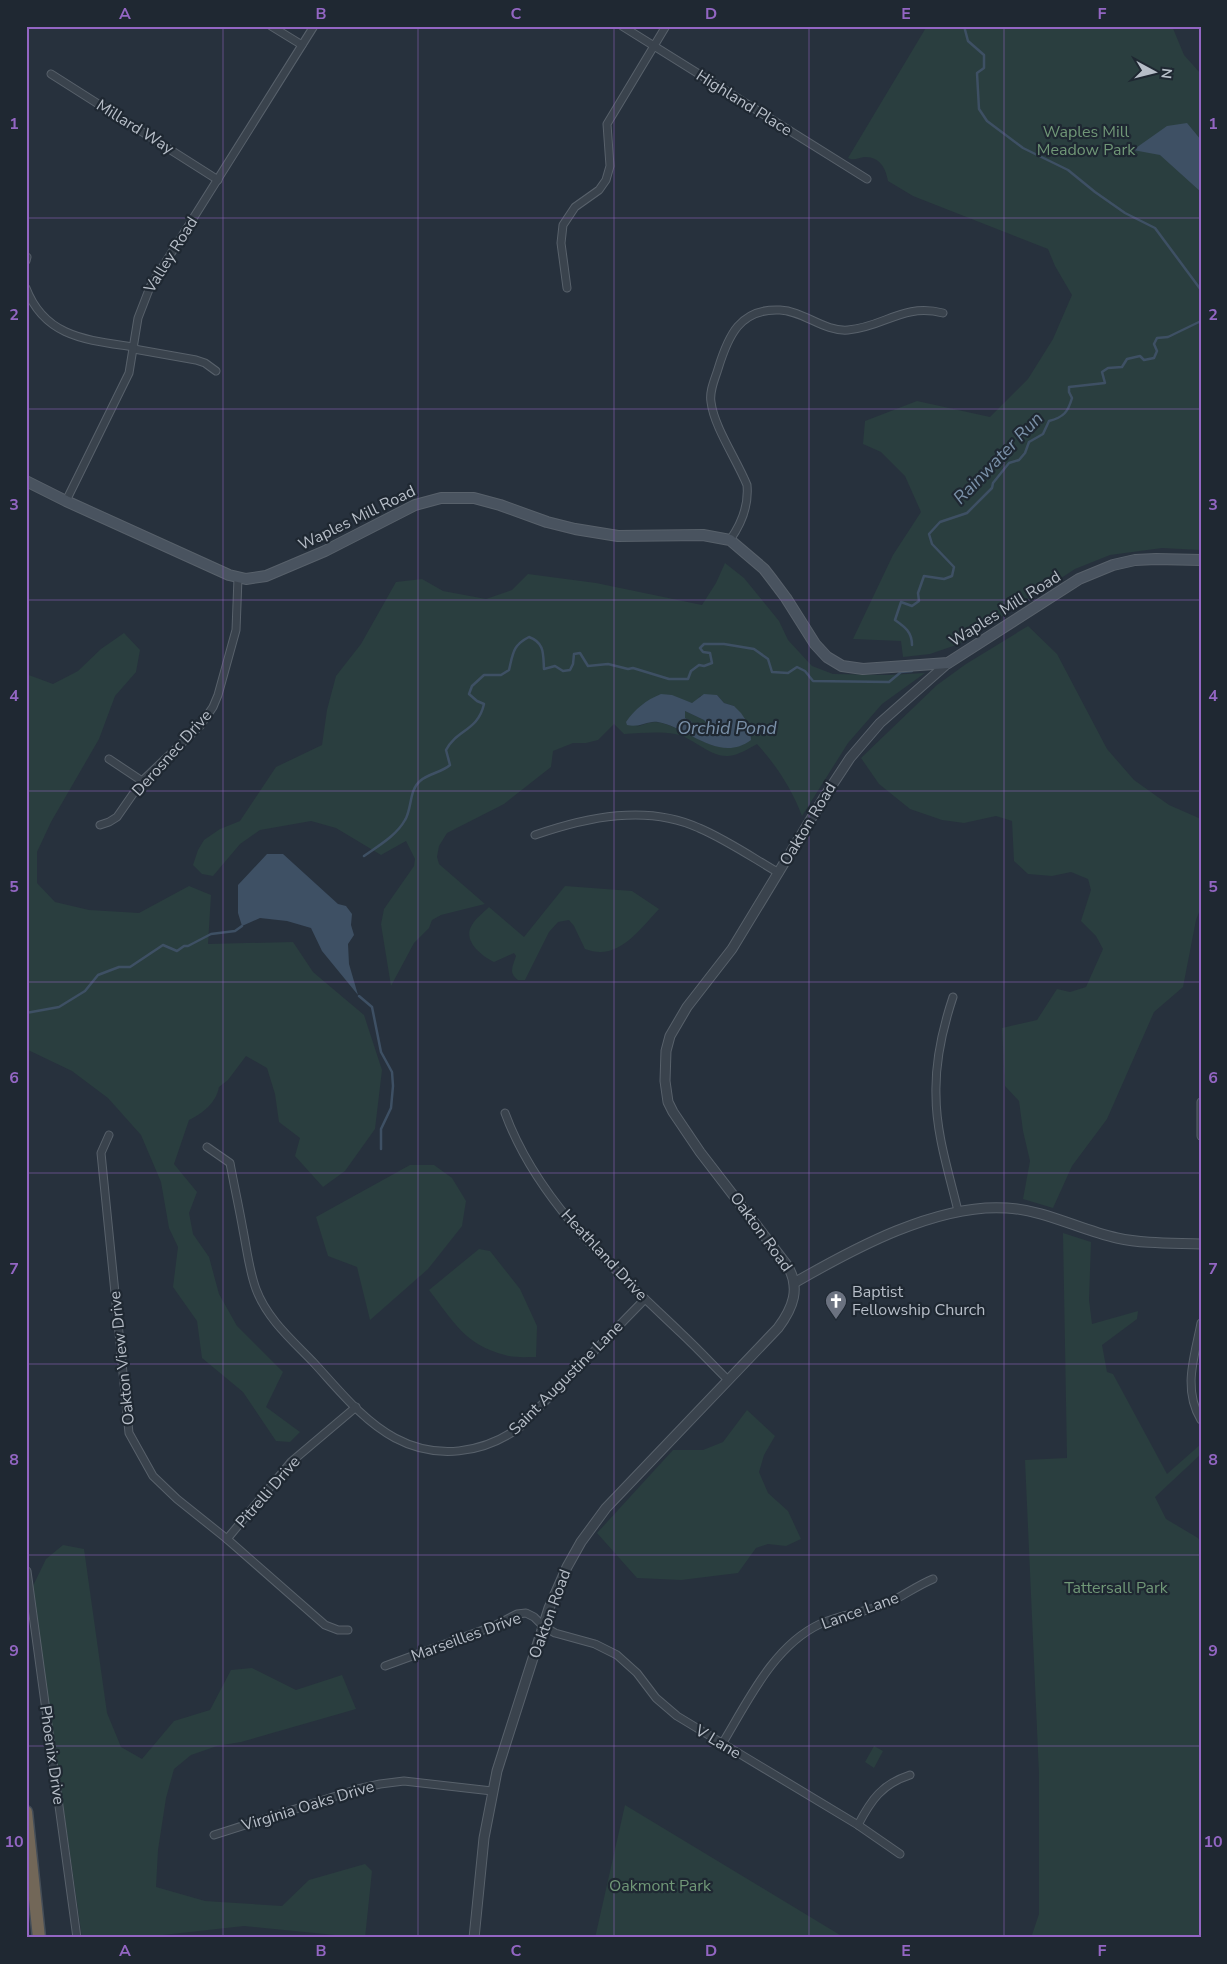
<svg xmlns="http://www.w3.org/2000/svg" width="1227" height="1964" viewBox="0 0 1227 1964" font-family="'Nunito Sans',sans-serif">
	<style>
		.green { fill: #2a3e3f; fill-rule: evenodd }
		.water { fill: #3e5064; fill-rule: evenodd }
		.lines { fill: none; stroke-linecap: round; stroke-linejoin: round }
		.stream { stroke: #3e5064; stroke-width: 2.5 }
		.minor-casing { stroke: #58616b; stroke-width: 9 }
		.tertiary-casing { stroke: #58616b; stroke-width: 11 }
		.secondary-casing { stroke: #58616b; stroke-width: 12 }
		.motorway-casing { stroke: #454e58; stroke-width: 15 }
		.minor { stroke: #3a434d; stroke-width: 7 }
		.tertiary { stroke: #3a434d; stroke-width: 9 }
		.secondary { stroke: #49535f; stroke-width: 10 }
		.motorway { stroke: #726758; stroke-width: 12 }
		.grid { fill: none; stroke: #9366c3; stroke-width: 1; stroke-opacity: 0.55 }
		.labels { text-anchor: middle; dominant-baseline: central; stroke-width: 4.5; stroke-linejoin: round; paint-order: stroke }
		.street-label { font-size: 16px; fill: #b7bec8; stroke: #1f2832 }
		.park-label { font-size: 16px; fill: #709777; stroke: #1f2832 }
		.poi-label { font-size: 16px; fill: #b7bec8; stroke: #1f2832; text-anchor: start }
		.water-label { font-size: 18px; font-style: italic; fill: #7a90a8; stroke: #1f2832 }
		.neatline { fill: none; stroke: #9366c3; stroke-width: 2 }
		.grid-label { font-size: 16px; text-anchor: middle; font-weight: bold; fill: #9366c3 }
	</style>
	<rect width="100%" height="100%" fill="#27313d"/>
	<g class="green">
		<path d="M927,26H1172L1184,55L1201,74V550L1162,548L1110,555L1075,569L959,644L930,654L903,657L901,641L853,639L893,555L921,512L905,476L881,452L863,444L865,421L917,401L990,417L1028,379L1053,339L1072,295L1055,266L1048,249L913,196L888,181C886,168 879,156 864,157C857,158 854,161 848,158Z"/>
		<path d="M725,563L744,578L779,621L788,640L812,666L833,674L888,675L925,673L882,704L848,743L802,816C792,789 776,765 757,744C748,749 739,755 728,756C709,757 693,737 675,734C659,731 640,733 624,734L614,724L598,740L586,743H573L553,751L551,767L504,804L447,833L439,846L437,857L439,864L485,904L441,915L432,920L429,928L414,943L391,986L381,924L384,909L414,866L415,859L406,841L381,855L336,828L311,821L260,830L240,844L213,876L202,874L193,865L198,850L204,840L220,829L240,821L276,767L322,745L327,710L336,676L361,644L396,582L422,579L443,591L486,599L512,590L528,574L596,583L702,605L716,583ZM717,695L724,703L734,706L715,746C699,741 670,722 655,722C649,722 642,725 636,727L685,701L692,703L697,701L700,696Z"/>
		<polygon points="1028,626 1057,654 1107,749 1134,780 1169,805 1201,819 1201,907 1196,920 1183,987 1154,1012 1107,1119 1072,1166 1053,1208 1023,1199 1030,1161 1023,1131 1019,1101 1005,1086 1002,1028 1037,1020 1057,989 1070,992 1086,987 1103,949 1096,936 1081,921 1091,890 1088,879 1071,872 1052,876 1028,874 1014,861 1012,821 996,816 964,823 942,820 910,809 879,784 861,758 937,685 966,664"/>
		<path d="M124,633L140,650L136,672L115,696L99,739L51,822L37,852V883L55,902L89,910L139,913L189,886L211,895L208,944L293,942L313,972L364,1015L382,1070L375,1129L345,1171L323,1187L295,1156L300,1138L279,1122L275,1094L267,1068L246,1056L228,1080L219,1087C216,1103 203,1113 189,1120L174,1164L197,1192L189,1213L193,1234L209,1257L219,1294L237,1326L283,1372L266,1407L300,1432L290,1442L276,1441L243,1392L202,1358L197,1321L173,1287L178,1247L169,1228L161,1182L141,1135L108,1098L72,1071L26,1049V674L53,684L78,671L101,649Z"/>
		<polygon points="685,711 704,720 707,724 704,726 693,724 691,721 685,718"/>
		<path d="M565,886L632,891L659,909C639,930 618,962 585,949L574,926L569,920L558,922L549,932L525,980H518C508,973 513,966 516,956L514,953L494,962C481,956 462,940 472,925C476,918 483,913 489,907L524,937Z"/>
		<polygon points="410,1165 434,1165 452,1178 466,1201 462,1226 428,1269 370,1320 357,1267 328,1256 316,1217"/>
		<polygon points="1063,1233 1091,1242 1089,1300 1092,1324 1138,1311 1137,1319 1102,1345 1107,1372 1113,1374 1167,1474 1201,1444 1201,1454 1155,1497 1166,1519 1198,1538 1201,1543 1201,1938 1031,1938 1039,1914 1039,1774 1025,1460 1067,1458"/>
		<path d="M479,1249L490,1251L520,1289L537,1326L536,1357C526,1357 515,1358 505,1355C465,1345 453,1321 429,1290Z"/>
		<polygon points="747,1410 775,1436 764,1455 759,1472 768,1493 788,1511 801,1539 786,1546 768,1544 756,1548 738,1573 681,1580 637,1578 597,1533 673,1450 703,1450 723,1442"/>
		<polygon points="63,1545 84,1549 107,1713 121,1747 142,1759 174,1721 210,1710 231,1670 252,1668 296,1690 342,1675 356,1709 241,1742 217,1746 191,1755 174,1769 166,1798 158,1850 156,1887 205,1901 282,1906 309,1880 365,1864 372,1871 365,1938 244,1926 163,1935 158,1938 82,1938 32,1588 46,1559"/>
		<polygon points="874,1746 883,1751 874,1768 865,1762"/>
		<polygon points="625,1805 845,1938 595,1938"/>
	</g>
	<g class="water">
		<polygon points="1187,123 1201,140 1201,192 1160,155 1133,150 1167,126"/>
		<path d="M661,694L672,695L692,703L704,694L717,695L724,703L734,706L741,713L747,722L750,730L751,740C719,764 688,727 658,722C648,720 640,728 627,725L626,722C635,709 646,700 661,694ZM685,711L704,720L707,724L699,726L693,724L691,721L685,718Z"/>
		<polygon points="267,854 283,854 338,904 346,906 352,914 351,925 354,935 348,944 349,964 358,995 322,951 311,928 287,921 260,918 242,926 238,913 238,885"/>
	</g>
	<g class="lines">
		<g class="stream">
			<polyline points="964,26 968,41 984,55 984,68 977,73 979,109 987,121 1023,148 1068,170 1095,192 1125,213 1155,228 1201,290"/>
			<path d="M912,645C912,632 905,627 895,620L901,602L912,606L919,601L918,593L924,576L944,579L952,576L954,567L932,544L929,534L940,522L967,513L992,488L993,483L1009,463L1019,460L1025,453L1029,442L1043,434L1049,421C1064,417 1068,412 1072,398L1069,392V387L1105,383L1102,372L1108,368L1122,367L1127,359L1140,356L1144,360L1154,358L1157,351L1154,344L1157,338L1168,337L1201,321"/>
			<path d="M364,856C378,846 396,836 405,820C412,809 409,790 420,781C429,773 441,773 450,765L446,750C457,729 478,731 484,704L477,701L469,694L472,686L484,675H501L509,670C513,653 513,645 529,637C545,643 543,654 544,669L555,666L563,671L570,670L573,664L574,654L580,653L588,666L608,664L628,669L633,668L669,679H688L691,671L699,665L704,666L712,663L710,653L703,652L700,648L704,644H724L754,649L768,659L772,672L788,673L797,667L805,671L813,681L889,682L901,672L912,671"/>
			<polyline points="359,996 372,1007 381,1052 392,1072 393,1086 391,1108 381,1129 381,1149"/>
			<polyline points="26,1013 59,1007 85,991 98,975 119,967 130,967 163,945 177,951 184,946 188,946 211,934 235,931 242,926"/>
		</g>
		<g class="minor-casing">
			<g id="minor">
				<polyline points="271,26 302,45"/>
				<polyline points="622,26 867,179"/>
				<polyline points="51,74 218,180"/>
				<polyline points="26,261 27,257"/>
				<path d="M26,288C45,338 88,340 134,347"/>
				<polyline points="567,288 561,243 563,225 575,207 599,190 606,180 610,166 607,124 666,26"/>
				<polyline points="134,349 196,360 205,363 216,371"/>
				<polyline points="66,501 129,373 138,318 150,287 314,26"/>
				<path d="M730,540C742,523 749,506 747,485C737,460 714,427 711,402C709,391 715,379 718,369C728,336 740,308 780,310C804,311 824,332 848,330C885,327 902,303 943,313"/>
				<polyline points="109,759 142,781"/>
				<polyline points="100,825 109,822 117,817 142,781 200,726 213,707 218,695 236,630 238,578"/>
				<path d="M535,835C587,817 647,804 699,828C727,840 753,858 779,873"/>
				<path d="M953,997C943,1027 935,1063 936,1095C936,1134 949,1173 958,1211"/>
				<polyline points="1201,1102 1201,1136"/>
				<path d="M505,1113C538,1203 614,1269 681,1333C697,1348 712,1364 727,1379"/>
				<polyline points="109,1135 101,1153 129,1433 153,1476 177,1499 227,1539 325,1625 338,1630 348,1630"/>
				<path d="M207,1147L230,1163C234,1185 239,1207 243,1230C247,1250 249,1270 256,1289C267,1319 293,1341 314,1363C338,1389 363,1421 395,1438C436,1460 483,1454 520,1427L645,1299"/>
				<path d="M1201,1323C1195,1356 1182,1388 1201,1420"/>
				<polyline points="227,1539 291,1462 356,1407"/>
				<polyline points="27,1571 77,1938"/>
				<polyline points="385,1666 494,1626 517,1614 526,1613 534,1617 543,1626 555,1633 595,1644 617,1655 637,1673 656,1698 677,1716 858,1825 900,1854"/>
				<path d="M722,1744C747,1703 773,1646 820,1624C841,1614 864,1613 886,1604C902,1597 916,1586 933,1579"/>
				<path d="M858,1825C871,1800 882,1784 910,1775"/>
				<polyline points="214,1835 358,1789 380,1784 404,1781 492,1791"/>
			</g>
		</g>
		<g class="tertiary-casing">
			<g id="tertiary">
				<path d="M794,1283C853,1249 937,1203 1007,1208C1045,1210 1080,1230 1117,1238C1144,1244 1173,1243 1201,1244"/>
				<path d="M474,1938L484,1838L497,1771L549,1608L567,1567L581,1542L606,1508L778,1328C793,1308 801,1288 787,1265L700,1152L673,1112L668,1102L665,1081L666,1051L670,1036L687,1007L732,949L823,799L850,758L880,723L948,663"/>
			</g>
		</g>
		<g class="secondary-casing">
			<polyline id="secondary" points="26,481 66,501 229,575 246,579 266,576 325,551 415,505 441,498 474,498 500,505 547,522 575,529 618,536 703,535 730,540 764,569 771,578 786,598 815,644 827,657 842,666 863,669 948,663 1079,579 1113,565 1135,560 1156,559 1201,560"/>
		</g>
		<g class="motorway-casing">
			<polyline id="motorway" points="26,1812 39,1938"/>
		</g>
		<use href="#minor" class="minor"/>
		<use href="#tertiary" class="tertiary"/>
		<use href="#secondary" class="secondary"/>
		<use href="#motorway" class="motorway"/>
	</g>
	<path class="grid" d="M223,26V1938M418,26V1938M614,26V1938M809,26V1938M1004,26V1938M26,218H1201M26,409H1201M26,600H1201M26,791H1201M26,982H1201M26,1173H1201M26,1364H1201M26,1555H1201M26,1746H1201"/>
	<defs>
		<g id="church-pin" transform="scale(1.125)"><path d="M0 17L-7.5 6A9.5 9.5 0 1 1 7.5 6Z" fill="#6b7280" stroke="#1f2832"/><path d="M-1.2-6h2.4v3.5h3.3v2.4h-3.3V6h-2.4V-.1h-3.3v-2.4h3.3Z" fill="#fff"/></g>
	</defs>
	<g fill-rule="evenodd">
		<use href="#church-pin" x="836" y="1301"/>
	</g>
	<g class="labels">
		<g class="street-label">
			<text transform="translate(744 103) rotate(32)">Highland Place</text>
			<text transform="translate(135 127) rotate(32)">Millard Way</text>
			<text transform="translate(171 255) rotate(-58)">Valley Road</text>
			<text transform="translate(357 518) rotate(-26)">Waples Mill Road</text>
			<text transform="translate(1005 609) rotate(-32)">Waples Mill Road</text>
			<text transform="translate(172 753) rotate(-48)">Derosnec Drive</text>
			<text transform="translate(808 824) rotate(-59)">Oakton Road</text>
			<text transform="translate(761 1232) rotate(54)">Oakton Road</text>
			<text transform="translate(604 1255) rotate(47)">Heathland Drive</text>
			<text transform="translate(122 1358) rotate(-96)">Oakton View Drive</text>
			<text transform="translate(566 1378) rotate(-45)">Saint Augustine Lane</text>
			<text transform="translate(268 1492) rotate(-49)">Pitrelli Drive</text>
			<text transform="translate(860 1611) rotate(-20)">Lance Lane</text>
			<text transform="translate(550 1614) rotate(-70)">Oakton Road</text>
			<text transform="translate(466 1637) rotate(-20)">Marseilles Drive</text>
			<text transform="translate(718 1742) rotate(31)">V Lane</text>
			<text transform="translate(52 1755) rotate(82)">Phoenix Drive</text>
			<text transform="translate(308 1806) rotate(-17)">Virginia Oaks Drive</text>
		</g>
		<g class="park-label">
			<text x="1086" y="132">Waples Mill<tspan x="1086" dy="18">Meadow Park</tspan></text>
			<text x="1116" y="1588">Tattersall Park</text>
			<text x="660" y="1886">Oakmont Park</text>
		</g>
		<g class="poi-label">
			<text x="852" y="1292">Baptist<tspan x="852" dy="18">Fellowship Church</tspan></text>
		</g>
		<g class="water-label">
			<text transform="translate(998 458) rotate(-46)">Rainwater Run</text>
			<text x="727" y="728">Orchid Pond</text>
		</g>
	</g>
	<rect width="1227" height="1964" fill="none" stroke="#1f2832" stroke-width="55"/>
	<g transform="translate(1154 72) rotate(97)" stroke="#1f2832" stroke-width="4" paint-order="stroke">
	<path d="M0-4L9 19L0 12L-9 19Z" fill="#b7bec8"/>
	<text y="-8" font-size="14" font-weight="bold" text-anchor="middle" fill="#b7bec8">N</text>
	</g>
	<rect x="28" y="28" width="1172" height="1908" class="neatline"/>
	<g class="grid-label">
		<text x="125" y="19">A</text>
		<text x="321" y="19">B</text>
		<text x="516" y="19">C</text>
		<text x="711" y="19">D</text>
		<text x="906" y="19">E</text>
		<text x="1102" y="19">F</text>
		<text x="14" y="129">1</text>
		<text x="1213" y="129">1</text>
		<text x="14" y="320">2</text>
		<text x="1213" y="320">2</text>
		<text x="14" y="510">3</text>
		<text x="1213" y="510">3</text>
		<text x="14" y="701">4</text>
		<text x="1213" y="701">4</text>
		<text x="14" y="892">5</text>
		<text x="1213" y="892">5</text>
		<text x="14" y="1083">6</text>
		<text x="1213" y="1083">6</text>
		<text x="14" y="1274">7</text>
		<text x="1213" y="1274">7</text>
		<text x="14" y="1465">8</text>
		<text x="1213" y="1465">8</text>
		<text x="14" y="1656">9</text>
		<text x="1213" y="1656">9</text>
		<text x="14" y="1847">10</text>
		<text x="1213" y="1847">10</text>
		<text x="125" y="1956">A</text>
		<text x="321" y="1956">B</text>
		<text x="516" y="1956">C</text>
		<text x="711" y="1956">D</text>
		<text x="906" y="1956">E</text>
		<text x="1102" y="1956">F</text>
	</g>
</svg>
